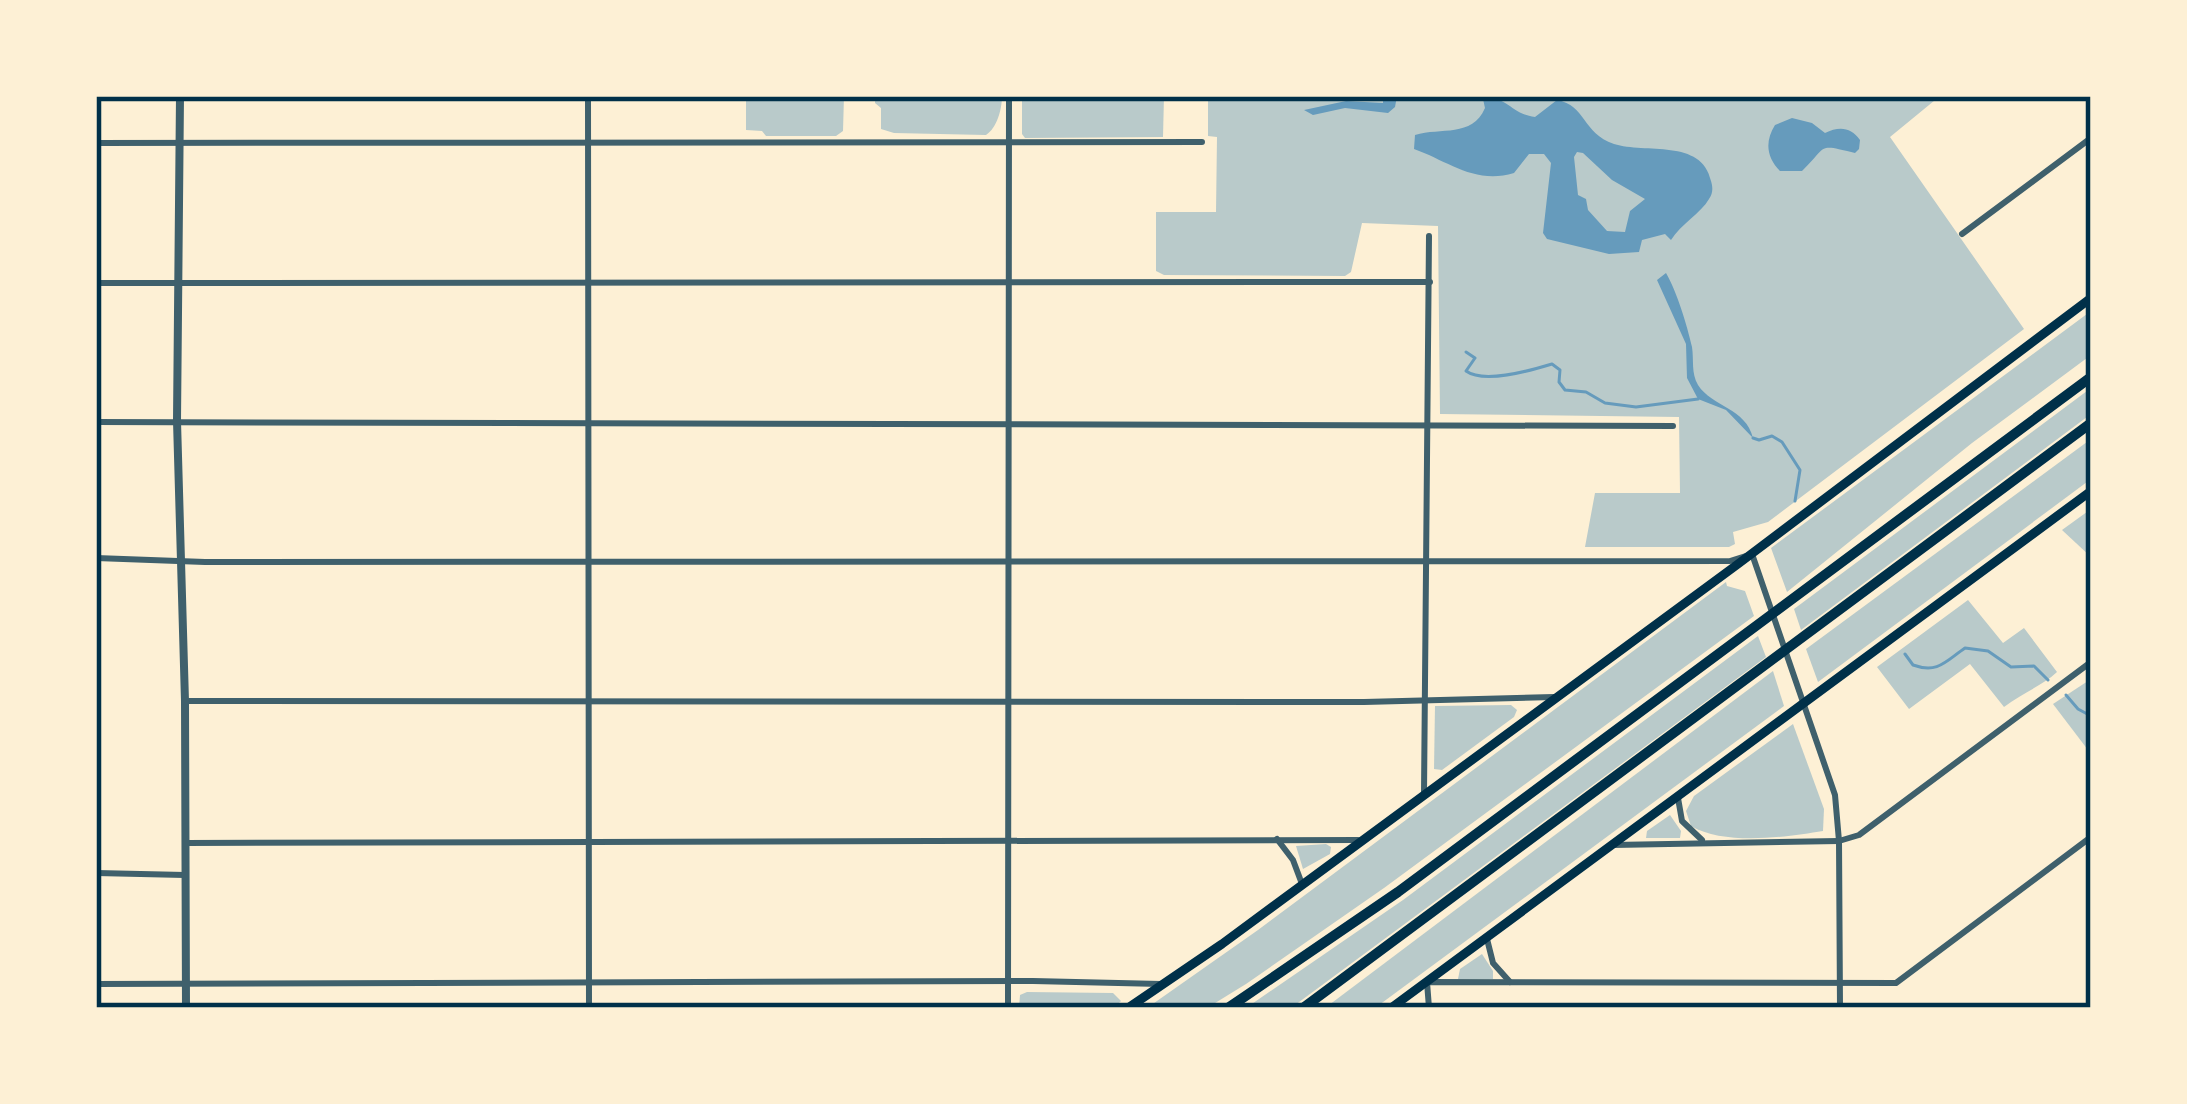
<svg xmlns="http://www.w3.org/2000/svg" width="2187" height="1104" viewBox="0 0 2187 1104" font-family="Jost,sans-serif">
	<style>
		.green { fill: #b9caca }
		.water { fill: #669bbc; fill-rule: evenodd }
		.lines { fill: none; stroke-linecap: round; stroke-linejoin: round }
		.stream { stroke: #669bbc; stroke-width: 3 }
		.minor { stroke: #3f606c; stroke-width: 6 }
		.tertiary { stroke: #3f606c; stroke-width: 8 }
		.secondary { stroke: #003049; stroke-width: 9 }
		.motorway { stroke: #003049; stroke-width: 10 }
		.neatline { fill: none; stroke: #003049; stroke-width: 4.5 }
	</style>
	<rect width="100%" height="100%" fill="#fdf0d5"/>
	<g class="green">
		<polygon points="746,96 844,96 843,131 836,136 766,136 762,131 746,130"/>
		<path d="M875,96H1002C1002,109 997,128 986,135L894,133L881,129V108L875,103Z"/>
		<polygon points="1022,96 1164,96 1163,137 1025,138 1022,134"/>
		<polygon points="1208,96 1940,96 1890,137 2024,329 1768,522 1733,532 1735,544 1729,547 1585,547 1595,493 1680,493 1679,417 1440,414 1438,226 1362,223 1351,272 1345,276 1164,275 1156,271 1156,212 1216,212 1217,137 1208,136"/>
		<polygon points="2091,311 2091,355 1972,443 1787,592 1771,548"/>
		<polygon points="2091,388 2091,414 1801,630 1794,609"/>
		<polygon points="2091,439 2091,479 1818,682 1806,649"/>
		<polygon points="2091,509 2091,557 2062,530"/>
		<polygon points="1726,582 1727,586 1745,591 1754,616 1384,888 1246,984 1207,1008 1147,1008 1258,930"/>
		<path d="M1968,600L2003,643L2024,628L2057,672C2042,686 2022,693 2004,707L1970,664L1909,709L1877,667Z"/>
		<polygon points="1758,636 1766,657 1291,1008 1246,1008 1403,900"/>
		<polygon points="1773,671 1784,706 1375,1008 1325,1008"/>
		<polygon points="2091,679 2091,748 2088,750 2053,704"/>
		<polygon points="1511,705 1517,710 1514,717 1442,770 1434,769 1435,706"/>
		<path d="M1793,724L1824,809L1823,831C1787,837 1725,846 1691,826L1686,811L1694,796Z"/>
		<polygon points="1670,815 1681,831 1680,838 1646,838 1647,831"/>
		<polygon points="1326,844 1331,847 1330,854 1303,869 1296,846"/>
		<polygon points="1482,954 1493,971 1493,979 1458,979 1460,969"/>
		<polygon points="1027,992 1113,993 1121,1001 1114,1008 1019,1008 1020,995"/>
	</g>
	<g class="water">
		<polygon points="1383,96 1397,96 1395,107 1388,113 1345,108 1313,115 1304,110 1346,101 1383,103"/>
		<path d="M1475,96C1511,96 1508,113 1535,117L1557,100C1586,105 1582,133 1614,144C1645,154 1702,138 1711,181C1713,188 1713,193 1709,199C1701,213 1681,224 1671,240L1665,234L1642,240L1639,252L1609,254L1547,239L1543,233L1551,163L1544,154H1529L1514,173C1475,185 1448,161 1414,149L1415,135C1441,127 1472,138 1485,108L1483,99ZM1577,152L1583,153L1612,180L1645,199L1630,211L1625,232L1607,231L1588,210L1586,199L1578,195L1574,157Z"/>
		<path d="M1792,118L1812,123L1825,133C1839,126 1851,127 1860,140L1859,149L1855,153C1816,143 1828,146 1802,171H1780C1766,157 1765,141 1775,125Z"/>
		<path d="M1666,273C1677,292 1687,325 1692,347C1694,360 1691,373 1698,385C1712,407 1746,408 1753,438L1726,410L1698,399L1687,378L1686,344L1657,280Z"/>
	</g>
	<g class="lines">
		<g class="stream">
			<path d="M1466,352L1475,358L1466,371C1484,384 1529,371 1552,364L1560,370L1559,382L1565,390L1586,392L1605,403L1636,407L1698,399"/>
			<polyline points="1753,438 1759,440 1772,436 1782,442 1800,470 1795,501"/>
			<path d="M1905,654L1913,665C1938,674 1946,661 1965,648L1988,651L2011,667L2034,666L2048,680"/>
			<polyline points="2066,695 2078,709 2091,716"/>
		</g>
		<g class="minor">
			<polyline points="588,96 589,1008"/>
			<polyline points="96,143 1202,142"/>
			<polyline points="1962,234 2091,138"/>
			<polyline points="96,283 1430,282"/>
			<polyline points="96,422 1673,426"/>
			<polyline points="96,558 205,562 1730,561 1752,554 1835,795 1839,841 1840,1008"/>
			<polyline points="185,701 1364,702 1554,697"/>
			<polyline points="1424,793 1429,236"/>
			<polyline points="1678,798 1682,821 1702,840"/>
			<polyline points="1277,839 1293,860 1302,884"/>
			<polyline points="186,843 1358,840"/>
			<polyline points="1613,845 1839,841 1859,835 2091,662"/>
			<polyline points="96,873 185,875"/>
			<polyline points="1487,939 1493,963 1510,982"/>
			<polyline points="96,984 1033,981 1161,984"/>
			<polyline points="1008,1008 1009,96"/>
			<polyline points="1429,1008 1427,982 1896,983 2091,837"/>
		</g>
		<polyline class="tertiary" points="180,96 177,421 185,701 186,1008"/>
		<g class="secondary">
			<polyline points="1128,1008 1222,944 1738,564 2091,298"/>
			<polyline points="1391,1008 2091,491"/>
		</g>
		<g class="motorway">
			<polyline points="1228,1008 1398,892 2091,377"/>
			<polyline points="1303,1008 2091,423"/>
		</g>
	</g>
	<rect width="2187" height="1104" fill="none" stroke="#fdf0d5" stroke-width="198"/>
	<rect x="99" y="99" width="1989" height="906" class="neatline"/>
</svg>
